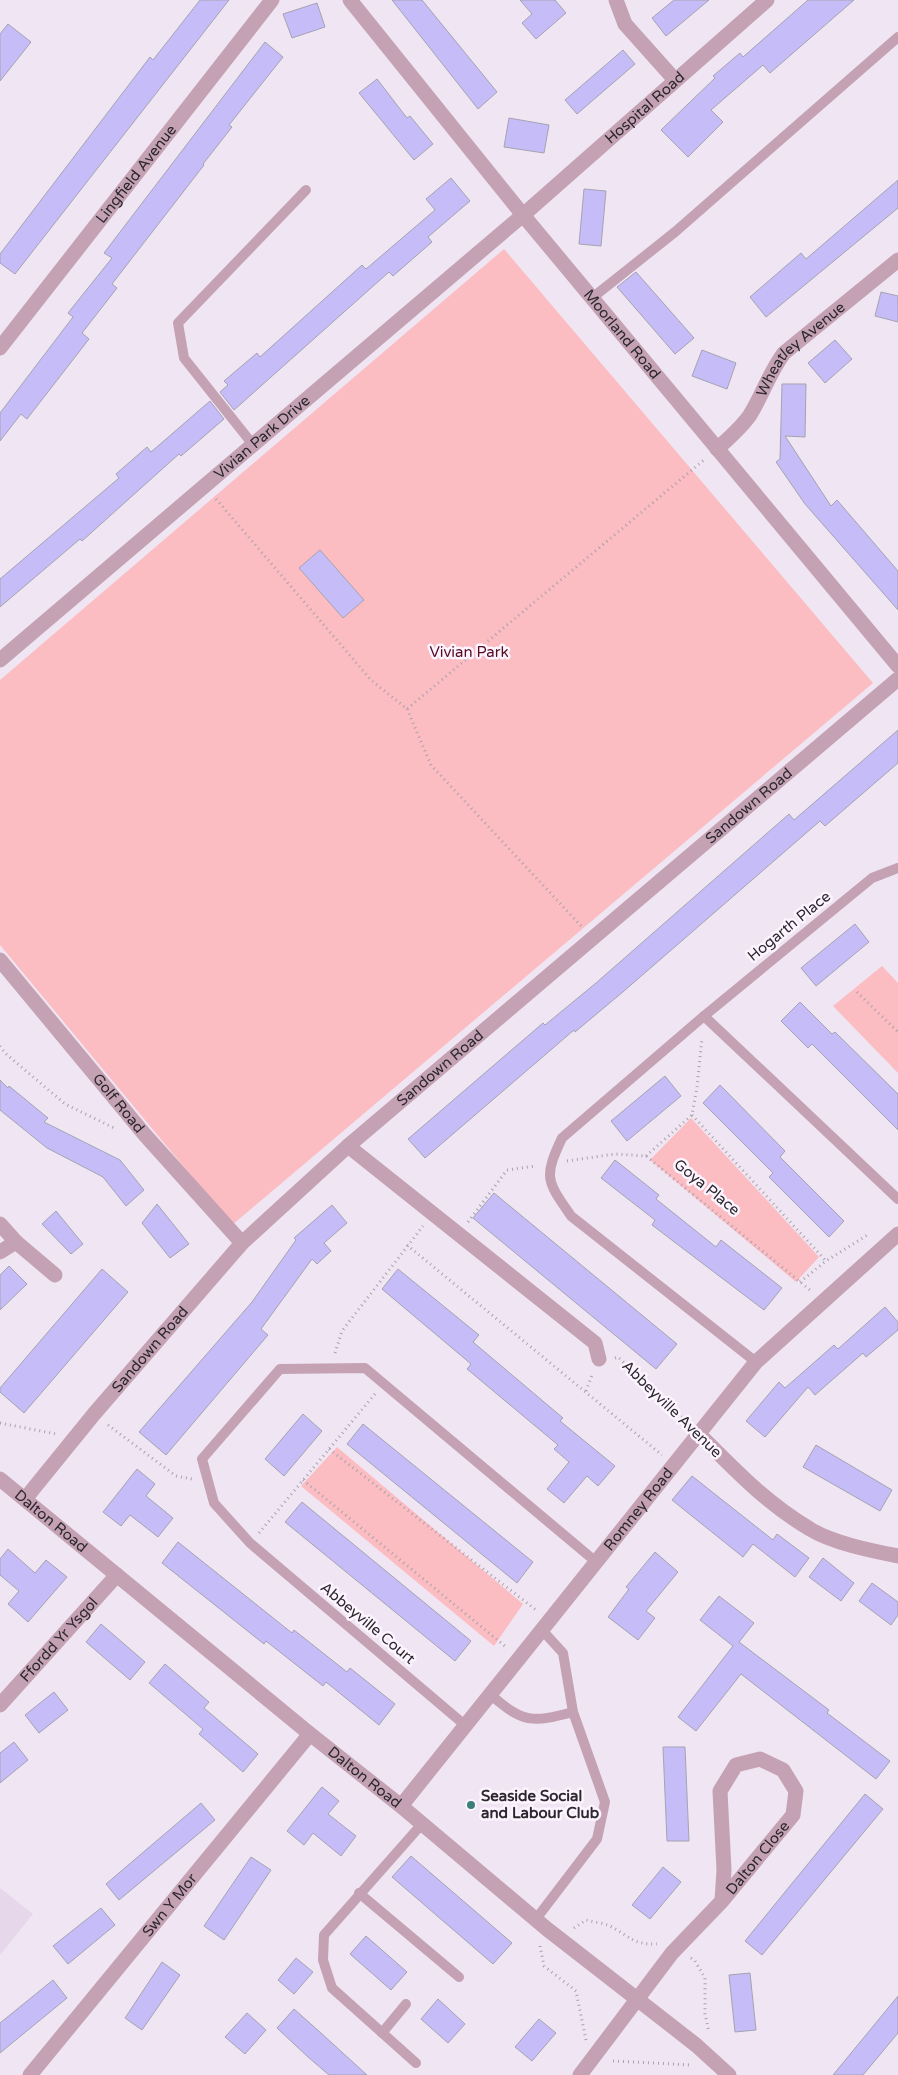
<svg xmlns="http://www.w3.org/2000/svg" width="898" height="2075" viewBox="0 0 898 2075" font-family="'Varela Round',sans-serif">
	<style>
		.built { fill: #e6d7ea }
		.green { fill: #fbbcc2 }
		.building { fill: #c6bcf7; stroke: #a5a3b1 }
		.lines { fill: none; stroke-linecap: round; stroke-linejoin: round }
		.path { stroke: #a9a1ab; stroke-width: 3; stroke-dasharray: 1 4; stroke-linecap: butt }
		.service { stroke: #c4a2b4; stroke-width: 10 }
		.minor { stroke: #c4a2b4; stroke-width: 15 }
		.tertiary { stroke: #c4a2b4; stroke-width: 15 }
		.poi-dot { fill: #3a8078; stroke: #fcf4fe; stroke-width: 2 }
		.labels { text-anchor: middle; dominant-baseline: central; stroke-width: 5; stroke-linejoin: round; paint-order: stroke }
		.street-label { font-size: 15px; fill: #2c282d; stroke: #fcf4fe }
		.park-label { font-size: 15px; fill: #570c20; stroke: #fcf4fe }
		.poi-label { font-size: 15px; font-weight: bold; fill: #2c282d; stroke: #fcf4fe; text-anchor: start }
	</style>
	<rect width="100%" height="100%" fill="#f0e6f3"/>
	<polygon class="built" points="0,1888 33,1914 0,1955"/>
	<g class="green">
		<polygon points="504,249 873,683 232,1225 0,945 0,680"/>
		<polygon points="882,966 898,983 898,1073 833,1006"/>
		<polygon points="691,1118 819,1257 796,1282 650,1160"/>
		<polygon points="337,1447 523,1604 494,1646 301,1486"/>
	</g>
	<g class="building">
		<polygon points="200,0 229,0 15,274 0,263 0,254 150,57 153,60"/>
		<polygon points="392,0 422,0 497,92 478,109"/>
		<polygon points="520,0 555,0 566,13 536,39 522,23 532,14"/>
		<polygon points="674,0 709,0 666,36 652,18"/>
		<polygon points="808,0 854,0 770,73 763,65 711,110 723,122 688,157 661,130 715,78 713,76 740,53 743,57"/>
		<polygon points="317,3 325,27 292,38 283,14"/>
		<polygon points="8,24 31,42 0,81 0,34"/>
		<polygon points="265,42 283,57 229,125 232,127 203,164 204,165 112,284 117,288 82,333 89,339 27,419 21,414 0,441 0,413 73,317 68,313 112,258 104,253"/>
		<polygon points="623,50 635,64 577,114 565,100"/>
		<polygon points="377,79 407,118 410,116 433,144 414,160 359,93"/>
		<polygon points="509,118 549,125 544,153 504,147"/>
		<polygon points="451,178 470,201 428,237 432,242 393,276 389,272 234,410 220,392 228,385 224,381 257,353 260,357 362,265 366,269 435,210 426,199"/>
		<polygon points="898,180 898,208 766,317 750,297 801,253 806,259"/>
		<polygon points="584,189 606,191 601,246 579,244"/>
		<polygon points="636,272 694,338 675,354 617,287"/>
		<polygon points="881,292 898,296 898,322 875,316"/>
		<polygon points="835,340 852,359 825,383 808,363"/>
		<polygon points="702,350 736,363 727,389 692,376"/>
		<polygon points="782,384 806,384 805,437 785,436 831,506 837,500 898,571 898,610 805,504 776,462 780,459"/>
		<polygon points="210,401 224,419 181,456 179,454 82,541 80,539 0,607 0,579 119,478 116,474 147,447 151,452"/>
		<polygon points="320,550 364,600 343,618 299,568"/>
		<polygon points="898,730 898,763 825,826 820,821 624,991 575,1032 574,1030 425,1158 408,1139 543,1023 545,1025 596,983 789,814 794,820"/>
		<polygon points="855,924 869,942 816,986 801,968"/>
		<polygon points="800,1002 832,1034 835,1032 898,1094 898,1130 812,1044 808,1048 781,1021"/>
		<polygon points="665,1076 681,1096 627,1141 611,1121"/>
		<polygon points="0,1080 8,1088 9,1086 48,1118 44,1122 120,1160 144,1190 126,1206 103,1177 47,1148 0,1110"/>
		<polygon points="720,1085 785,1151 780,1157 844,1221 829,1237 769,1177 773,1173 703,1103"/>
		<polygon points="615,1160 659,1195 656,1199 716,1247 721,1240 782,1288 764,1310 652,1225 655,1220 601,1178"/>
		<polygon points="494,1193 677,1344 656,1369 473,1218"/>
		<polygon points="157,1204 189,1244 170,1258 142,1223"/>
		<polygon points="332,1205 347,1223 324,1243 331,1251 317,1264 312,1259 261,1329 268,1335 166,1455 139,1432 252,1302 296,1240 294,1238"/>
		<polygon points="56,1211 83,1244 71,1254 42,1224"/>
		<polygon points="9,1266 27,1284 0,1310 0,1275"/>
		<polygon points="102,1269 128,1292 24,1413 0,1392 0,1388"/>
		<polygon points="398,1269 479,1335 473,1342 563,1418 560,1421 615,1466 598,1486 587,1476 564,1503 547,1489 569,1462 554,1449 558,1445 467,1369 471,1364 382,1289"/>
		<polygon points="885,1307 898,1322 898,1330 866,1357 863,1353 815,1395 808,1387 765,1437 746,1421 779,1382 785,1388 834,1345 838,1349"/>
		<polygon points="303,1414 322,1431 284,1476 265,1459"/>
		<polygon points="363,1424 533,1562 517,1583 347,1444"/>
		<polygon points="816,1445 892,1490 880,1511 803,1467"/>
		<polygon points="137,1469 155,1484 146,1496 173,1518 158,1537 130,1515 121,1526 103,1512"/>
		<polygon points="692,1476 773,1540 777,1534 809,1558 795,1577 753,1544 743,1557 672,1500"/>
		<polygon points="302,1502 471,1641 455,1661 285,1522"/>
		<polygon points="178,1542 292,1633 294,1630 347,1672 350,1668 395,1704 379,1725 326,1682 323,1686 266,1641 264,1644 162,1563"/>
		<polygon points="8,1549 35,1573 46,1560 67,1577 28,1622 8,1604 19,1591 0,1575 0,1559"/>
		<polygon points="655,1552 678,1572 646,1611 655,1618 638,1640 608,1617 629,1589 626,1587"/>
		<polygon points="823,1558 854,1583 841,1601 809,1577"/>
		<polygon points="872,1583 898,1602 898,1615 891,1625 859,1601"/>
		<polygon points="719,1596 754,1623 739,1642 829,1710 827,1713 890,1761 876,1779 741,1674 696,1731 678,1717 733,1646 700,1620"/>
		<polygon points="101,1624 145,1662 130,1680 86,1642"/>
		<polygon points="165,1664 209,1702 204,1708 258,1754 243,1772 199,1734 203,1729 149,1683"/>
		<polygon points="54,1692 68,1710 39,1733 25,1715"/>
		<polygon points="14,1742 28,1760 0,1783 0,1753"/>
		<polygon points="663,1747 685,1747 689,1841 667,1841"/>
		<polygon points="322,1787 339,1801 328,1814 356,1836 341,1856 313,1833 304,1845 287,1831"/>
		<polygon points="865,1794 883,1809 762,1955 745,1941"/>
		<polygon points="201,1803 215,1820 119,1900 106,1884"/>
		<polygon points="411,1856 512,1943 493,1964 392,1877"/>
		<polygon points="251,1857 271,1870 224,1940 204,1926"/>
		<polygon points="663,1867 681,1882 650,1919 632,1905"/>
		<polygon points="101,1908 115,1925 68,1964 53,1946"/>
		<polygon points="366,1936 407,1972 391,1990 350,1954"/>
		<polygon points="296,1958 313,1972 294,1994 278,1980"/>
		<polygon points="162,1962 180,1975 142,2030 125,2018"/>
		<polygon points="750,1973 756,2030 735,2032 729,1975"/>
		<polygon points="53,1980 67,1998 0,2053 0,2023"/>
		<polygon points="898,1996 898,2033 863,2075 833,2075"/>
		<polygon points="438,1999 465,2024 448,2043 421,2019"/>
		<polygon points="294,2009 321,2033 367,2075 329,2075 308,2057 277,2028"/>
		<polygon points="247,2013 266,2030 245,2054 225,2037"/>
		<polygon points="539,2019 556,2033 532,2061 515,2047"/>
	</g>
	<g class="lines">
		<g class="path">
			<polyline points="216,499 371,680 407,709 705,459"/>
			<polyline points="407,709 431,765 582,927"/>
			<polyline points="857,992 898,1032"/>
			<polyline points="0,1046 5,1053 65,1104 116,1129"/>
			<polyline points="692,1115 826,1261 869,1234"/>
			<polyline points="646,1156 692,1115 697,1087 702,1038"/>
			<polyline points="567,1161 615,1154 646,1156 810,1290"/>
			<polyline points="468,1222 507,1170 536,1166"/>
			<polyline points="407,1245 662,1455"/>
			<polyline points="800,1282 826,1261"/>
			<polyline points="335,1353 342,1331 423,1226"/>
			<polyline points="615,1358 618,1357 686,1421"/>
			<polyline points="586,1391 592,1375"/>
			<polyline points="0,1423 56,1434"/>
			<polyline points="108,1425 176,1476 192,1479"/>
			<polyline points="329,1449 536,1610"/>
			<polyline points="303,1480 506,1647"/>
			<polyline points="259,1533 375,1394"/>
			<path d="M574,1928L586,1920C594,1922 603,1923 610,1926C629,1936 633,1945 657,1944"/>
			<polyline points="540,1946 544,1966 576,1991 586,2040"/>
			<polyline points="691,1958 695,1961 705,1978 705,2014 709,2032"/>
			<polyline points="613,2061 691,2065"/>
		</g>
		<g class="service">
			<polyline points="592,298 675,232 898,37"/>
			<polyline points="254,446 184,358 178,323 306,190"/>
			<polyline points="704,1016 898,1199"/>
			<path d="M756,1362L571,1216C547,1181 543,1178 562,1138L704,1016L872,878L898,868"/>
			<path d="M491,1695C523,1723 532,1723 573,1712"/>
			<polyline points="466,1726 250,1543 214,1503 202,1459 280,1369 365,1368 595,1561"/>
			<polyline points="359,1893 459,1977"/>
			<polyline points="536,1919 597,1839 605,1802 573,1712 563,1653 542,1630"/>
			<polyline points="382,2033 406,2004"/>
			<polyline points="416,2063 332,1988 323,1960 324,1935 421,1825"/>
		</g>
		<g class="minor">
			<path id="s1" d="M350,0L523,215L898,666"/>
			<polyline points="616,0 625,24 675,80"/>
			<path id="s2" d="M0,348L272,0"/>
			<path id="s3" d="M717,449C729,438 741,428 750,415C763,394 769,373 784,353L898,260"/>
			<path id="s4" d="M0,660L523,215L767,0"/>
			<path id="s5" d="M0,960L145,1135L242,1243"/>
			<polyline points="348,1146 595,1343 599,1359"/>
			<polyline points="0,1224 16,1242 0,1252"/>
			<polyline points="16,1242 55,1275"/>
			<path d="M699,1434C735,1470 766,1503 810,1529C832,1543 873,1551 898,1556"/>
			<path id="s6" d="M25,1499L94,1414L242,1243L348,1146L898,679"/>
			<path id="s7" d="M0,1705L117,1575"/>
			<path id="s8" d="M401,1806L756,1362L898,1234"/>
			<path id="s9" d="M30,2075L310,1734"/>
			<path id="s10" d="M580,2075L672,1953L722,1901L793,1815L796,1791L783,1770L760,1759L736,1765L720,1791L724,1870L722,1901"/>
		</g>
		<path class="tertiary" id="s11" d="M0,1479L310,1734L401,1806L547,1929L696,2045L729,2075"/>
	</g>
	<circle class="poi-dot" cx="471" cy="1805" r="5"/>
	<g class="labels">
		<g class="street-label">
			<text stroke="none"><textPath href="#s4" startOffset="849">Hospital Road</textPath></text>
			<text stroke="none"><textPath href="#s2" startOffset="221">Lingfield Avenue</textPath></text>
			<text stroke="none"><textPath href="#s1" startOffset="431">Moorland Road</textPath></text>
			<text stroke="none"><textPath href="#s3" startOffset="132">Wheatley Avenue</textPath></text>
			<text stroke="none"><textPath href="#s4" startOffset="344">Vivian Park Drive</textPath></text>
			<text stroke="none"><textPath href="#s6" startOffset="1005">Sandown Road</textPath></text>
			<text transform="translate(789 926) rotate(-39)">Hogarth Place</text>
			<text stroke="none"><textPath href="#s6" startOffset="600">Sandown Road</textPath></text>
			<text stroke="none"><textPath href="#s5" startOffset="186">Golf Road</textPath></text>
			<text transform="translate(707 1187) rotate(39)">Goya Place</text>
			<text stroke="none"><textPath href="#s6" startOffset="195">Sandown Road</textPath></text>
			<text transform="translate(672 1409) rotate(44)">Abbeyville Avenue</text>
			<text stroke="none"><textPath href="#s8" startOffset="380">Romney Road</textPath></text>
			<text stroke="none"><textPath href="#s11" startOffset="66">Dalton Road</textPath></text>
			<text transform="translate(368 1623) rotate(40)">Abbeyville Court</text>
			<text stroke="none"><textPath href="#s7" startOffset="88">Ffordd Yr Ysgol</textPath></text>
			<text stroke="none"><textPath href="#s11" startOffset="471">Dalton Road</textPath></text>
			<text stroke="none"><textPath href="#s10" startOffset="281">Dalton Close</textPath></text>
			<text stroke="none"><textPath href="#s9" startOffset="220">Swn Y Mor</textPath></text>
		</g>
		<g class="park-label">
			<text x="469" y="652">Vivian Park</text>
		</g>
		<g class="poi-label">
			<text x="481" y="1796">Seaside Social<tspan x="481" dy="17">and Labour Club</tspan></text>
		</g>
	</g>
</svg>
